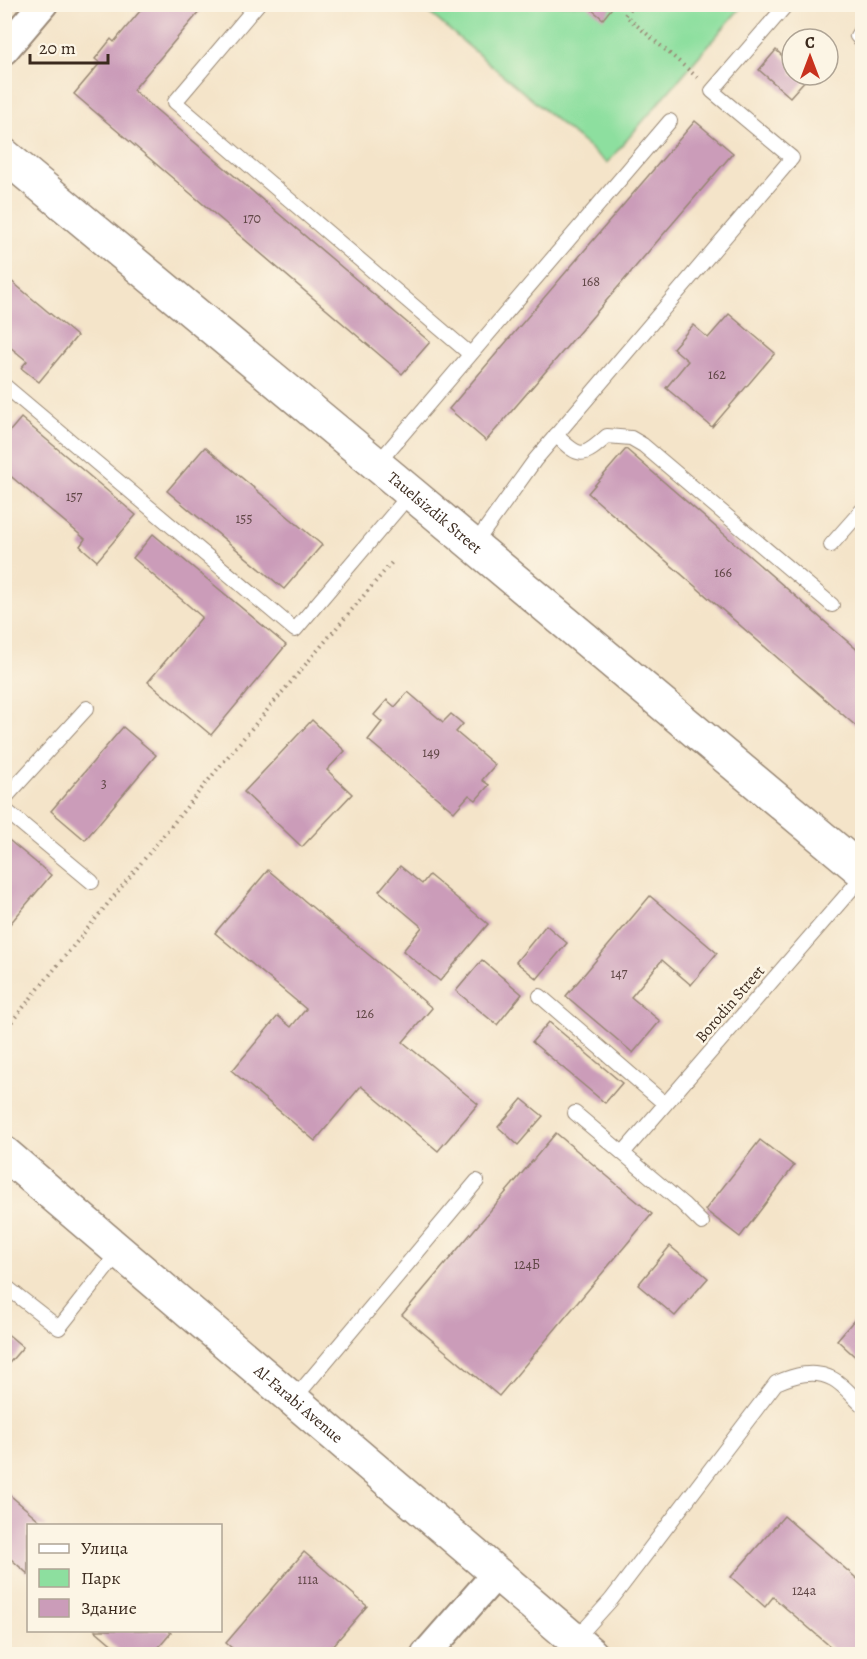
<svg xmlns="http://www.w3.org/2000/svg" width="867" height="1659" viewBox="0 0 867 1659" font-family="Alegreya,serif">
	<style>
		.green { fill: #8ddf9f; stroke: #64845e; stroke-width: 1.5 }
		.building { fill: #cb9cb9 }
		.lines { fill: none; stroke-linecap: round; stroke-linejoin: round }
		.service-casing { stroke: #988774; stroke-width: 16 }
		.minor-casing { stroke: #988774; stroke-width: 32 }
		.secondary-casing { stroke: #988774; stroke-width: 36 }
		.path { stroke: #988774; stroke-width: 4; stroke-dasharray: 1.5 4.5; stroke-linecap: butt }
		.service { stroke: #fff; stroke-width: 14 }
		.minor { stroke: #fff; stroke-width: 28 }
		.secondary { stroke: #fff; stroke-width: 33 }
		.labels { text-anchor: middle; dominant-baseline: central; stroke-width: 5; stroke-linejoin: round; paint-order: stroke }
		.number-label { font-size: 14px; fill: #5f4645 }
		.street-label { font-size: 16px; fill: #3b2a1e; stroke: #fcf5e5 }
	</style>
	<rect width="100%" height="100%" fill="#fcf5e5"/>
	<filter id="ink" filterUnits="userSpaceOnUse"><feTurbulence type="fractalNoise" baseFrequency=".0167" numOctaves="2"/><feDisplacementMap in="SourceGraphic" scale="12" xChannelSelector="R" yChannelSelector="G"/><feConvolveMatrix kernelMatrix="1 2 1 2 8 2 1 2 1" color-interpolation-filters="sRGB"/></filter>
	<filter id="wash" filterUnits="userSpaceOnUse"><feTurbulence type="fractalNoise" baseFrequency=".008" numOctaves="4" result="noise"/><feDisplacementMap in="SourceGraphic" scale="24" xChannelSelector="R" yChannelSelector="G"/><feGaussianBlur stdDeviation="1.35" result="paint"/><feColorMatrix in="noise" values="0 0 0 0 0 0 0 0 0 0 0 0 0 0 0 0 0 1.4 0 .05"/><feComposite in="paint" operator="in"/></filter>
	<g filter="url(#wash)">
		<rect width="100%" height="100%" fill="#f4e4c9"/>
		<polygon class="green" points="420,5 743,5 607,163"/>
		<g id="blocks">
			<g class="building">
				<polygon points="146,4 206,4 133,90 430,342 402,374 74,94 100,63 95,59 111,39 114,42"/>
				<polygon points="585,4 615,4 603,19"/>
				<polygon points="776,50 792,65 792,75 804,75 807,78 790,97 759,70"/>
				<polygon points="695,121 733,153 486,441 449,409"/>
				<polygon points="4,275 77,336 39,382 21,368 27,361 4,342"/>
				<polygon points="729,314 775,353 712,427 666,388 688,361 673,348 693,325 708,338"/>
				<polygon points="21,418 136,515 97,561 80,546 85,539 7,473 4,477 4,438"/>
				<polygon points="205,447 322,545 284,589 167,491"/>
				<polygon points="626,449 861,653 862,651 862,721 857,727 588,493"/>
				<polygon points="153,534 286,645 211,735 148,682 202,617 133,558"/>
				<polygon points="408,692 443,722 451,714 463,724 456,732 495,765 482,780 489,785 476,800 469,795 454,812 368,740 382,722 374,715 387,700 395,707"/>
				<polygon points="312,720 345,751 327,770 352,794 302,847 244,792"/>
				<polygon points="123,727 156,755 85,840 51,811"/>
				<polygon points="4,836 51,875 4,931"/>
				<polygon points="400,866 422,884 429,875 488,924 440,981 403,951 422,927 379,891"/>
				<polygon points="268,870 432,1008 403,1042 478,1104 438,1151 361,1086 315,1141 232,1071 278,1016 291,1027 306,1009 215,933"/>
				<polygon points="650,896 717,953 691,985 662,960 631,997 660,1021 633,1053 566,996"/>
				<polygon points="546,925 567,943 537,979 516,962"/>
				<polygon points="482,960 522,994 497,1025 456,991"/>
				<polygon points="549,1022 622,1083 605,1103 532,1042"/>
				<polygon points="522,1099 543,1116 518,1145 498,1127"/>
				<polygon points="556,1133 652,1214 499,1396 402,1315"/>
				<polygon points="760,1140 794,1166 740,1237 705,1210"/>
				<polygon points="670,1246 708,1278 675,1316 638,1285"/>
				<polygon points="862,1311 862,1363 837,1340"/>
				<polygon points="4,1331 23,1347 4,1369"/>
				<polygon points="4,1490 46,1526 28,1526 28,1574 4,1553"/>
				<polygon points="784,1516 862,1583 862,1654 839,1654 773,1597 765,1607 731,1577"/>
				<polygon points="304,1552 367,1606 326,1654 239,1654 226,1643"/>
				<polygon points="95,1630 168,1630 171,1633 153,1654 123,1654"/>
			</g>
		</g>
	</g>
	<g filter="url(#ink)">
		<use href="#blocks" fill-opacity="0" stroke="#988774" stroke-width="1.5"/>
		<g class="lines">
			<g class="service-casing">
				<g id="service">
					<polyline points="258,4 175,102 470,354"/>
					<polyline points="862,28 857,36 862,41"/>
					<polyline points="4,385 295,630 411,493"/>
					<path d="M556,435C580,459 583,458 607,436L631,438L643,445L832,605"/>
					<polyline points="377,464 670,121"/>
					<polyline points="474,545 535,460 792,158 712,91 787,4"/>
					<polyline points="831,545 862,510"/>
					<polyline points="4,799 87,708"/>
					<polyline points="4,809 92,882"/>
					<polyline points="540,996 665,1104"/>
					<polyline points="575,1113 683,1204 702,1223"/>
					<polyline points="623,1153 862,877"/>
					<polyline points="4,1285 59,1328 119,1252"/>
					<polyline points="294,1399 477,1181"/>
					<path d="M575,1640L611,1600L776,1383C794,1375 814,1369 833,1379C843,1384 853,1397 862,1405"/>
				</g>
			</g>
			<g class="minor-casing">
				<g id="minor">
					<polyline points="4,50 43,4"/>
					<polyline points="426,1654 497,1573"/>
				</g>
			</g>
			<g class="secondary-casing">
				<g id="secondary">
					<path id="s1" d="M4,155L411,493L862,871"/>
					<path id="s2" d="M4,1153L591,1654"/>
				</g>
			</g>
			<g class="path">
				<polyline points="633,4 625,15 698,78"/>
				<polyline points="4,1031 225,760 393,561"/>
			</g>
			<use href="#service" class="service"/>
			<use href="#minor" class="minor"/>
			<use href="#secondary" class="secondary"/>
		</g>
	</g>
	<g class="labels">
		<g class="number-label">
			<text x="252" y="218">170</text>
			<text x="591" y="281">168</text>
			<text x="717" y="374">162</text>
			<text x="74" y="496">157</text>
			<text x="244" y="518">155</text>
			<text x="723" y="572">166</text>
			<text x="431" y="752">149</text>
			<text x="104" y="783">3</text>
			<text x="619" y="973">147</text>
			<text x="365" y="1013">126</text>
			<text x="527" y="1264">124Б</text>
			<text x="308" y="1579">111а</text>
			<text x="804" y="1590">124а</text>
		</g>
		<g class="street-label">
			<text stroke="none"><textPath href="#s1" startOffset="560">Tauelsіzdіk Street</textPath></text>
			<text transform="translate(730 1004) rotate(-49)">Borodin Street</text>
			<text stroke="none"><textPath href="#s2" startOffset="387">Al-Farabi Avenue</textPath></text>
		</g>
	</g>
	<rect width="867" height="1659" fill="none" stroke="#fcf5e5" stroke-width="24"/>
	<rect x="27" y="1524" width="195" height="108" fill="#fcf5e5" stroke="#afa495" stroke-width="1.5"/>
	<rect x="39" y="1544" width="30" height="9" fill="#ffffff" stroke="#afa495" stroke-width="1.5"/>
	<text x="81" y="1554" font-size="18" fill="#3b2a1e">Улица</text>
	<rect x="39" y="1569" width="30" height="18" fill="#8ddf9f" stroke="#afa495" stroke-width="1.5"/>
	<text x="81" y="1584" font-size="18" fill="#3b2a1e">Парк</text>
	<rect x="39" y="1599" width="30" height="18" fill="#cb9cb9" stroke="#afa495" stroke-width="1.5"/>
	<text x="81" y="1614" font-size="18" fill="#3b2a1e">Здание</text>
	<g transform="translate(810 57)"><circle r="28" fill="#fcf5e5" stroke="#afa495" stroke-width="1.5"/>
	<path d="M0-4.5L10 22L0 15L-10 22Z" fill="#c8321e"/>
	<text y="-9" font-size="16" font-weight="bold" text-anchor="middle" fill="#3b2a1e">С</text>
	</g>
	<path d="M30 54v9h78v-9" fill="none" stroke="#3b2a1e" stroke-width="3"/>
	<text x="39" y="54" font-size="18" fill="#3b2a1e" stroke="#fcf5e5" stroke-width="4.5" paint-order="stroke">20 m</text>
</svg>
